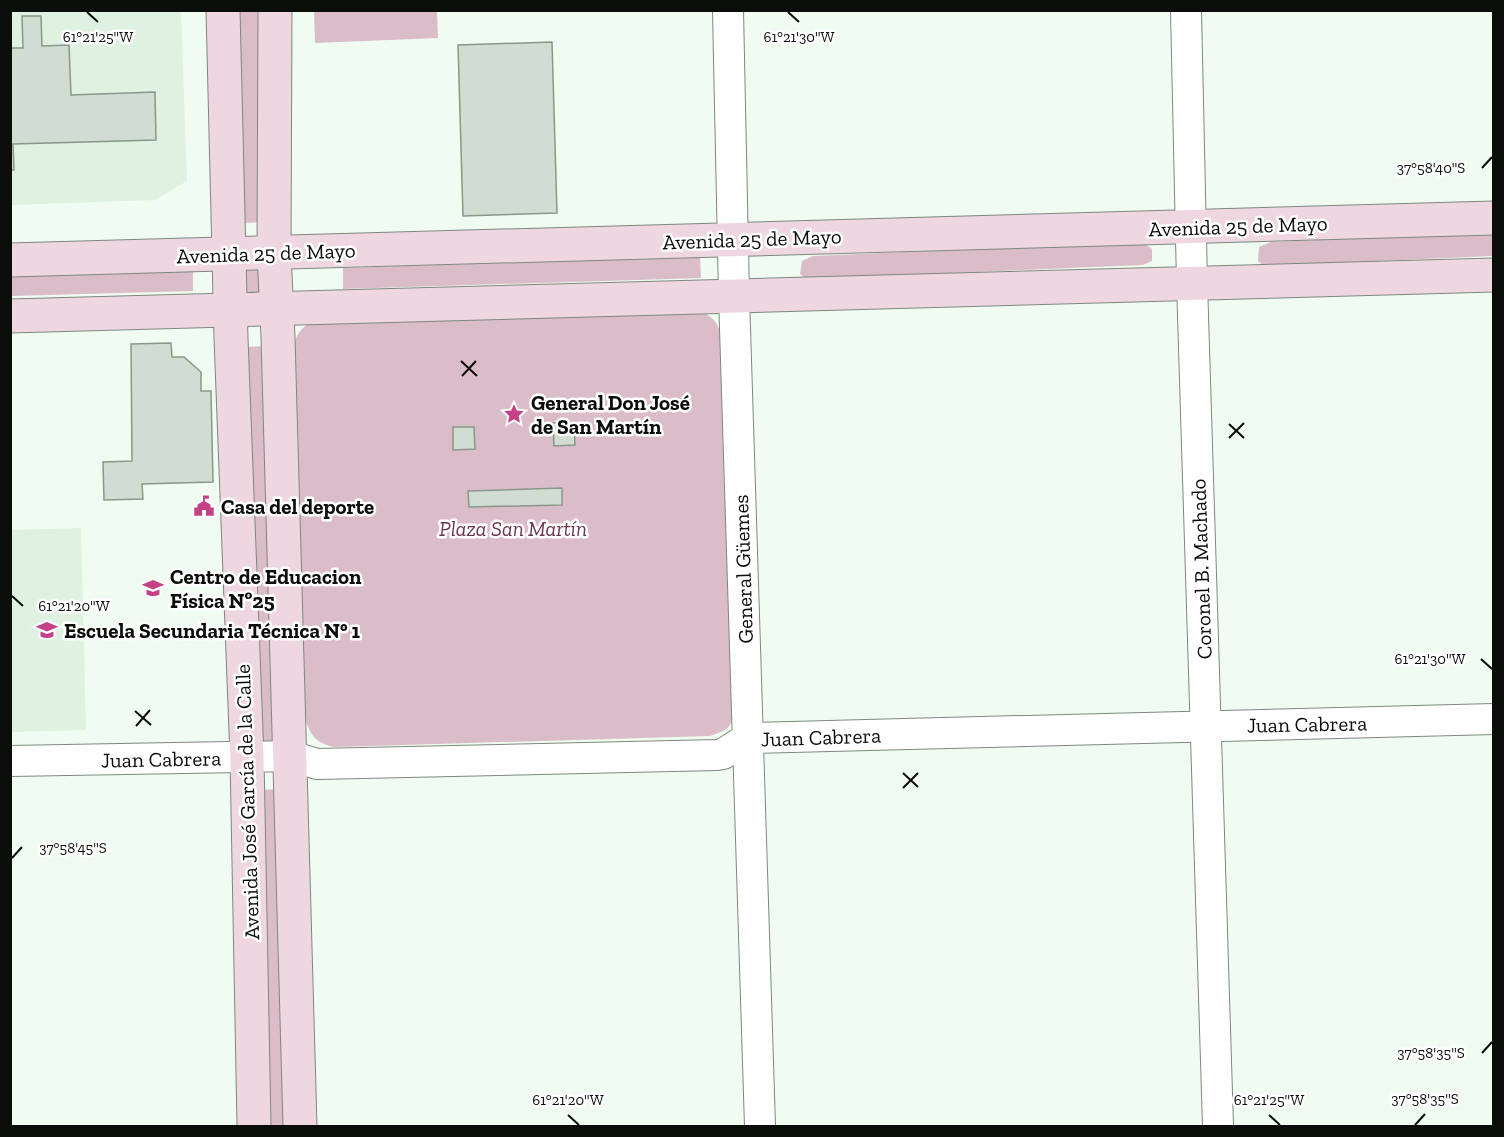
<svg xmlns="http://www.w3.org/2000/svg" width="1504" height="1137" viewBox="0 0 1504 1137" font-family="'Zilla Slab',serif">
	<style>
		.built { fill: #dff1e0 }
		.green { fill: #dabdc8 }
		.building { fill: #d1ddd2; stroke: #8b968b; stroke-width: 1.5 }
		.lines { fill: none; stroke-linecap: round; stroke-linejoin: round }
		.minor-casing { stroke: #7e887e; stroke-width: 32 }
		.secondary-casing { stroke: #7e887e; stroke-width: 35 }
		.minor { stroke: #fff; stroke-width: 30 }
		.secondary { stroke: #eed7e1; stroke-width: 33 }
		.ticks { fill: none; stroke: #0a0d0a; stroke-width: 2 }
		.labels { text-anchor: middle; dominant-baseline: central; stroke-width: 5; stroke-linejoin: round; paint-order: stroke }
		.street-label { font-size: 21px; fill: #0a0d0a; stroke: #fff }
		.poi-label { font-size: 21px; font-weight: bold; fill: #0a0d0a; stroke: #fff; text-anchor: start }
		.park-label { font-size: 21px; font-style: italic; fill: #6a374e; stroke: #fff }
		.ticks-label { font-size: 15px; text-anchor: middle; fill: #0a0d0a; stroke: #fff; stroke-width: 5; stroke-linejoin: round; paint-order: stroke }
	</style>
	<rect width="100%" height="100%" fill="#f0fcf1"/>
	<g class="built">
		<polygon points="10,11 181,11 187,181 155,200 11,205"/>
		<polygon points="81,528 86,730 11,732 11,530"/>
	</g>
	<g class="green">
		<polygon points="235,11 259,11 267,222 243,223"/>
		<polygon points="314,11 437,11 438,38 315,43"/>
		<polygon points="1493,233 1493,256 1264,266 1258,261 1259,247 1271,242"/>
		<polygon points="1143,242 1152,249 1152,261 1143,265 806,279 800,274 802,261 813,256"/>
		<polygon points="700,257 701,278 343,289 343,268"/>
		<polygon points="260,268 260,295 245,296 241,270"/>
		<polygon points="193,269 193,291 11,296 10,275"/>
		<path d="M704,313C714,318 718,324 721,335L735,714C731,728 725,731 710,736L335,747C317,744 310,736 305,718L293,349C295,335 301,328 313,321Z"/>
		<polygon points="267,346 282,746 257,747 243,347"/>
		<polygon points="281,789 294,1126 269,1126 257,790"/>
	</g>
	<g class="building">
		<polygon points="22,16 41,16 42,46 69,45 71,95 155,92 156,140 13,144 14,170 10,170 10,48 23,48"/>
		<polygon points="552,42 557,213 463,216 458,45"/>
		<polygon points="171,343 172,357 184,357 201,372 201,391 211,391 213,482 142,484 143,499 104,500 103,462 132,461 131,344"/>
		<polygon points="553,423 574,423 575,445 554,446"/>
		<polygon points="453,427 474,427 475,449 453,450"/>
		<polygon points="562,488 562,505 469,507 468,491"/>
	</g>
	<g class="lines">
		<g class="minor-casing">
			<g id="minor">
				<polyline points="728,10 734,296 760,1126"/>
				<polyline points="1186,10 1192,283 1218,1126"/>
				<polyline points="10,761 291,756 317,764 717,755 723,754 748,738 1494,719"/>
			</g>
		</g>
		<g class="secondary-casing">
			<g id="secondary">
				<polyline points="223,10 231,338 247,758 254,1126"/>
				<polyline points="275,10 274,253 278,337 300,1126"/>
				<polyline points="10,260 1494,218"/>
				<polyline points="10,316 1494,275"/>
			</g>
		</g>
		<use href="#minor" class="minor"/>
		<use href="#secondary" class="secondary"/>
	</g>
	<path class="ticks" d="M87,12L98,22M788,12L799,22M1482,168L1492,157M461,361L477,376M462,376L476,361M1229,424L1244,438M1229,438L1244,423M12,596L23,606M1481,659L1492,669M135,711L151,725M136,726L150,710M903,773L918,787M903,788L918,773M12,858L22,847M1482,1053L1492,1042M568,1115L579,1125M1269,1115L1280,1125M1415,1125L1425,1114"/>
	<defs>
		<g id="sight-bare" transform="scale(1.62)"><path d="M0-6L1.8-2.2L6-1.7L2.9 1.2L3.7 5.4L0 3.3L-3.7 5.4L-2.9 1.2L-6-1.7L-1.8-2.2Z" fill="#c54186" stroke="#fff" stroke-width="2.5" paint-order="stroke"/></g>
		<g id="civic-bare" transform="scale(1.62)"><path d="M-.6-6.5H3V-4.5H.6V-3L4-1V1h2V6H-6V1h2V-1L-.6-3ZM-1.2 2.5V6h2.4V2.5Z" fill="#c54186" stroke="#fff" stroke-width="2.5" paint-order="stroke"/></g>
		<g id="school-bare" transform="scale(1.62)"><path d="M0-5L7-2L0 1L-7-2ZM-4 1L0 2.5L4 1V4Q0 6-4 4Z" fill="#c54186" stroke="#fff" stroke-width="2.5" paint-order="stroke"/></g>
	</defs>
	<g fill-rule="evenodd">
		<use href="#sight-bare" x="514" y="414"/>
		<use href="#civic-bare" x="204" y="506"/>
		<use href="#school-bare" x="153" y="588"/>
		<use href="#school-bare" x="47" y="630"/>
	</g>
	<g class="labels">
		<g class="street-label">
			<text transform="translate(1238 226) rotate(-2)">Avenida 25 de Mayo</text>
			<text transform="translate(752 239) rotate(-2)">Avenida 25 de Mayo</text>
			<text transform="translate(266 253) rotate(-2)">Avenida 25 de Mayo</text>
			<text transform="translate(743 569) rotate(-92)">General Güemes</text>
			<text transform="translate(1201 569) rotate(-92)">Coronel B. Machado</text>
			<text transform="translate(1307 724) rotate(-1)">Juan Cabrera</text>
			<text transform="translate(821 737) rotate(-2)">Juan Cabrera</text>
			<text transform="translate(161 759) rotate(-1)">Juan Cabrera</text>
			<text transform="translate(247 802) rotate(-92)">Avenida José García de la Calle</text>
		</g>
		<g class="poi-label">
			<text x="531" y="402">General Don José<tspan x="531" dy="24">de San Martín</tspan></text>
			<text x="221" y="506">Casa del deporte</text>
			<text x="170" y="576">Centro de Educacion<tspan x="170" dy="24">Física Nº25</tspan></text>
			<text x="64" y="630">Escuela Secundaria Técnica N° 1</text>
		</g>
		<g class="park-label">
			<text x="513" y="528">Plaza San Martín</text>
		</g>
	</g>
	<g class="ticks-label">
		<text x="98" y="42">61°21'25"W</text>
		<text x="799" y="42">61°21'30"W</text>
		<text x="1431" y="173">37°58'40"S</text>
		<text x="74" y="611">61°21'20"W</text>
		<text x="1430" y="664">61°21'30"W</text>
		<text x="73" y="853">37°58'45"S</text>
		<text x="1431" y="1058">37°58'35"S</text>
		<text x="1425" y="1104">37°58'35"S</text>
		<text x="568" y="1105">61°21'20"W</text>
		<text x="1269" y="1105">61°21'25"W</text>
	</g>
	<rect width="1504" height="1137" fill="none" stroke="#0a0d0a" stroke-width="24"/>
</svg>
